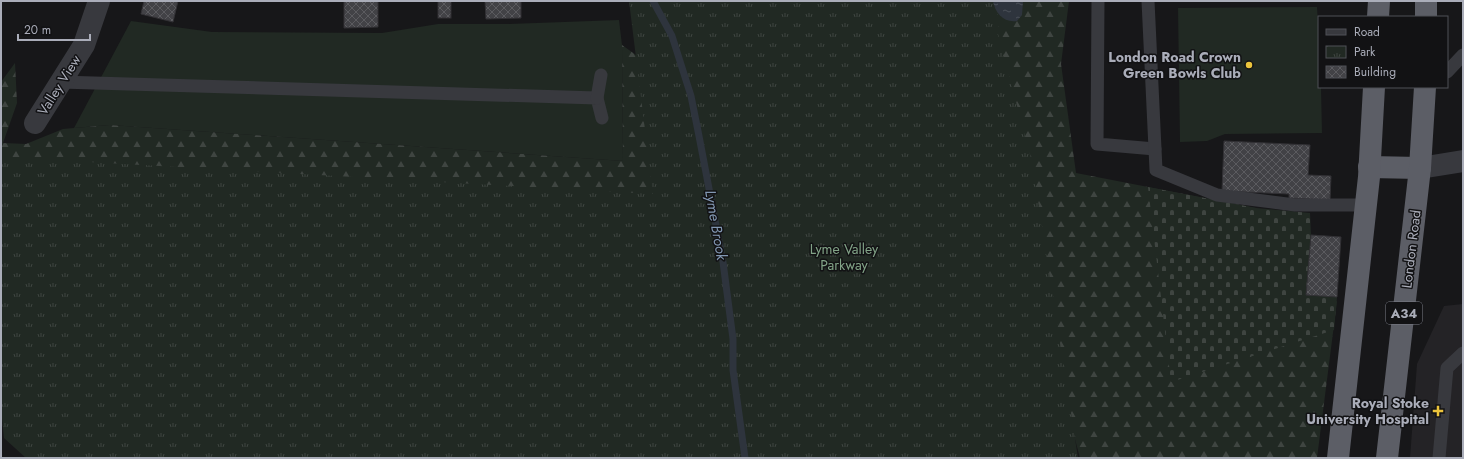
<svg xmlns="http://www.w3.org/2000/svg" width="1464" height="459" viewBox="0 0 1464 459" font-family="Jost,sans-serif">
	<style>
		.built { fill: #242326 }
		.green { fill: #212923 }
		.forest { fill: url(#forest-firs) }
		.cemetery { fill: url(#cemetery-stones) }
		.park { fill: url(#park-tufts) }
		.water { fill: url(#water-ripples) }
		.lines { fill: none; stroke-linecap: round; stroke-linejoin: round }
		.stream { stroke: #2e343d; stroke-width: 7 }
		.building { fill: url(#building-cross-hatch); stroke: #323135 }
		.service { stroke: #38393e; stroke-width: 13 }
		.minor { stroke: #38393e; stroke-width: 22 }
		.tertiary { stroke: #38393e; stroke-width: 22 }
		.trunk { stroke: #5c5e66; stroke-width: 22 }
		.poi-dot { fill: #ecc43c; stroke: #121214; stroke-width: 1.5 }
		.labels { text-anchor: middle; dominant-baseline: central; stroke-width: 3; stroke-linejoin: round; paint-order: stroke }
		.shield { fill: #121214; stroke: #7c7e88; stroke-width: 1 }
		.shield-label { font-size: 13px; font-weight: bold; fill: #aaadb9 }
		.poi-label { font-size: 14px; font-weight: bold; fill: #aaadb9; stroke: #121214; text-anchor: end }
		.street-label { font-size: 14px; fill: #aaadb9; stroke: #121214 }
		.park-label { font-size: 14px; fill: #82a387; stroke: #121214 }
		.water-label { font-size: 15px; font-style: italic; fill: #8297b2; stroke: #121214 }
	</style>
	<defs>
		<pattern id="forest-firs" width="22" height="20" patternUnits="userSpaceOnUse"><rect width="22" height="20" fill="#212923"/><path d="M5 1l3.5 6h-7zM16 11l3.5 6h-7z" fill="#3f4541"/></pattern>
		<pattern id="cemetery-stones" width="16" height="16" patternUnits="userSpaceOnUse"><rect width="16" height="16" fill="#212923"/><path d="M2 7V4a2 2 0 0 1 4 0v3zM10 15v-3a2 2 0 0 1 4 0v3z" fill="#3f4541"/></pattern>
		<pattern id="park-tufts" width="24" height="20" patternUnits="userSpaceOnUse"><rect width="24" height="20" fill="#212923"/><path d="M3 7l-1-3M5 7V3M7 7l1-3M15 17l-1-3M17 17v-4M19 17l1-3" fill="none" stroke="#3f4541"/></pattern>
		<pattern id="water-ripples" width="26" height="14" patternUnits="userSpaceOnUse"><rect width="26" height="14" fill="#2e343d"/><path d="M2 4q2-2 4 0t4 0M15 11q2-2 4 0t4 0" fill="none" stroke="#4a4f57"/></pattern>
		<pattern id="building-cross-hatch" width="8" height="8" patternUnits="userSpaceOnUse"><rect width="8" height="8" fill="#424246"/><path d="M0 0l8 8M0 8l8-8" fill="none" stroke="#5b5b5f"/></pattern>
	</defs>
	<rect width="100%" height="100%" fill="#171719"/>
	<polygon class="built" points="1463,304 1463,458 1410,458 1417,364 1444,306"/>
	<g class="green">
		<polygon points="1317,7 1319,42 1319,87 1321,87 1322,133 1225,134 1207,141 1180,142 1178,8"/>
		<polygon points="619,20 622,45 623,161 110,125 74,128 131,21 212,32 382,33 438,24 509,24"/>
	</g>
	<g class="forest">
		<polygon points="970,1 1069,1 1061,64 1076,173 1256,208 1274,338 1337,301 1317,458 1080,458 1029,265"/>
		<polygon points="622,45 636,55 677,202 1,187 1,82 15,63 17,103 3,143 26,144 63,129 110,125 623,161"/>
	</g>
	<polygon class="cemetery" points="1148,187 1256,208 1310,213 1311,235 1306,294 1337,297 1334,330 1171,382"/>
	<polygon class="park" points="629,1 998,1 998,34 1032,162 1078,458 26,458 4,438 1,408 1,157 653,194"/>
	<path class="water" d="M993,1H1023L1022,15L1017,21C1004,23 995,13 993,1Z"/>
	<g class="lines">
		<polyline class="stream" points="653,1 672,36 691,96 699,136 723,262 733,339 733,370 745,458"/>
	</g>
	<g class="building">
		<polygon points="144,1 178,1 173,22 141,14"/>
		<polygon points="344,1 378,1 378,27 344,28"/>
		<rect x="438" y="1" width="13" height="17"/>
		<polygon points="485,1 521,1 521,18 486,19"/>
		<polygon points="1224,141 1310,145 1308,175 1331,176 1330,200 1289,198 1289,194 1222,191"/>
		<polygon points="1311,235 1341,237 1337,297 1306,295"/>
	</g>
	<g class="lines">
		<g class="service">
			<polyline points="1098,1 1097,144 1155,149"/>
			<polyline points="1148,1 1156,170 1217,195 1295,205 1366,205"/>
			<polyline points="1447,72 1463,55"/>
			<polyline points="60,82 597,98 602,118"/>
			<polyline points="597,98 601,75"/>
			<polyline points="1439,458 1447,368 1463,353"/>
		</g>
		<polyline class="minor" points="35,123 84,45 99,1"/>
		<polyline class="tertiary" points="1420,168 1463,161"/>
		<g class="trunk">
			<polyline points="1378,17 1379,1"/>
			<polyline points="1426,17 1426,1"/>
			<polyline points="1369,167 1420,168"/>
			<polyline points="1338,458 1369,177 1374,87"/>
			<polyline points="1387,458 1420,168 1425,87"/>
		</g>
	</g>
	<g class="poi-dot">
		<circle cx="1249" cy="65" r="4"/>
		<path d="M1436 405h4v4h4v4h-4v4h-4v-4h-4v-4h4z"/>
	</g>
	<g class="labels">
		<rect class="shield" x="1386" y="302" width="36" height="22" rx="3"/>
		<g class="shield-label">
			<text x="1404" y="313">A34</text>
		</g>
		<g class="poi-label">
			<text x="1241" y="57">London Road Crown<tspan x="1241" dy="16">Green Bowls Club</tspan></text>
			<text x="1429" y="403">Royal Stoke<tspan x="1429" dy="16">University Hospital</tspan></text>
		</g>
		<g class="street-label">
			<text transform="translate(59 85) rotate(-58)">Valley View</text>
			<text transform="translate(1411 249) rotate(-83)">London Road</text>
		</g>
		<g class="park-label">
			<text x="844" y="249">Lyme Valley<tspan x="844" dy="16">Parkway</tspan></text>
		</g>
		<g class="water-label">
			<text transform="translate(716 225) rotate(80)">Lyme Brook</text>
		</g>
	</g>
	<rect width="1464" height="459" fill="none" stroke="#aaadb9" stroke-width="4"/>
	<rect x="1318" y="16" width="130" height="72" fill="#121214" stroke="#4f5056"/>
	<rect x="1326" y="29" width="20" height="6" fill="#38393e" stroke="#4f5056"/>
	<text x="1354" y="36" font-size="12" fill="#aaadb9">Road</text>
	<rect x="1326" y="46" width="20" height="12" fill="url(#park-tufts)" stroke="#4f5056"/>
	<text x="1354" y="56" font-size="12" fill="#aaadb9">Park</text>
	<rect x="1326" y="66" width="20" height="12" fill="url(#building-cross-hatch)" stroke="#4f5056"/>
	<text x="1354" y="76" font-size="12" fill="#aaadb9">Building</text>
	<path d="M18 34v6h72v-6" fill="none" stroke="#aaadb9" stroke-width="2"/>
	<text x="24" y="34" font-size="12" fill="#aaadb9" stroke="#121214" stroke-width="3" paint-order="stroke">20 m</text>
</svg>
